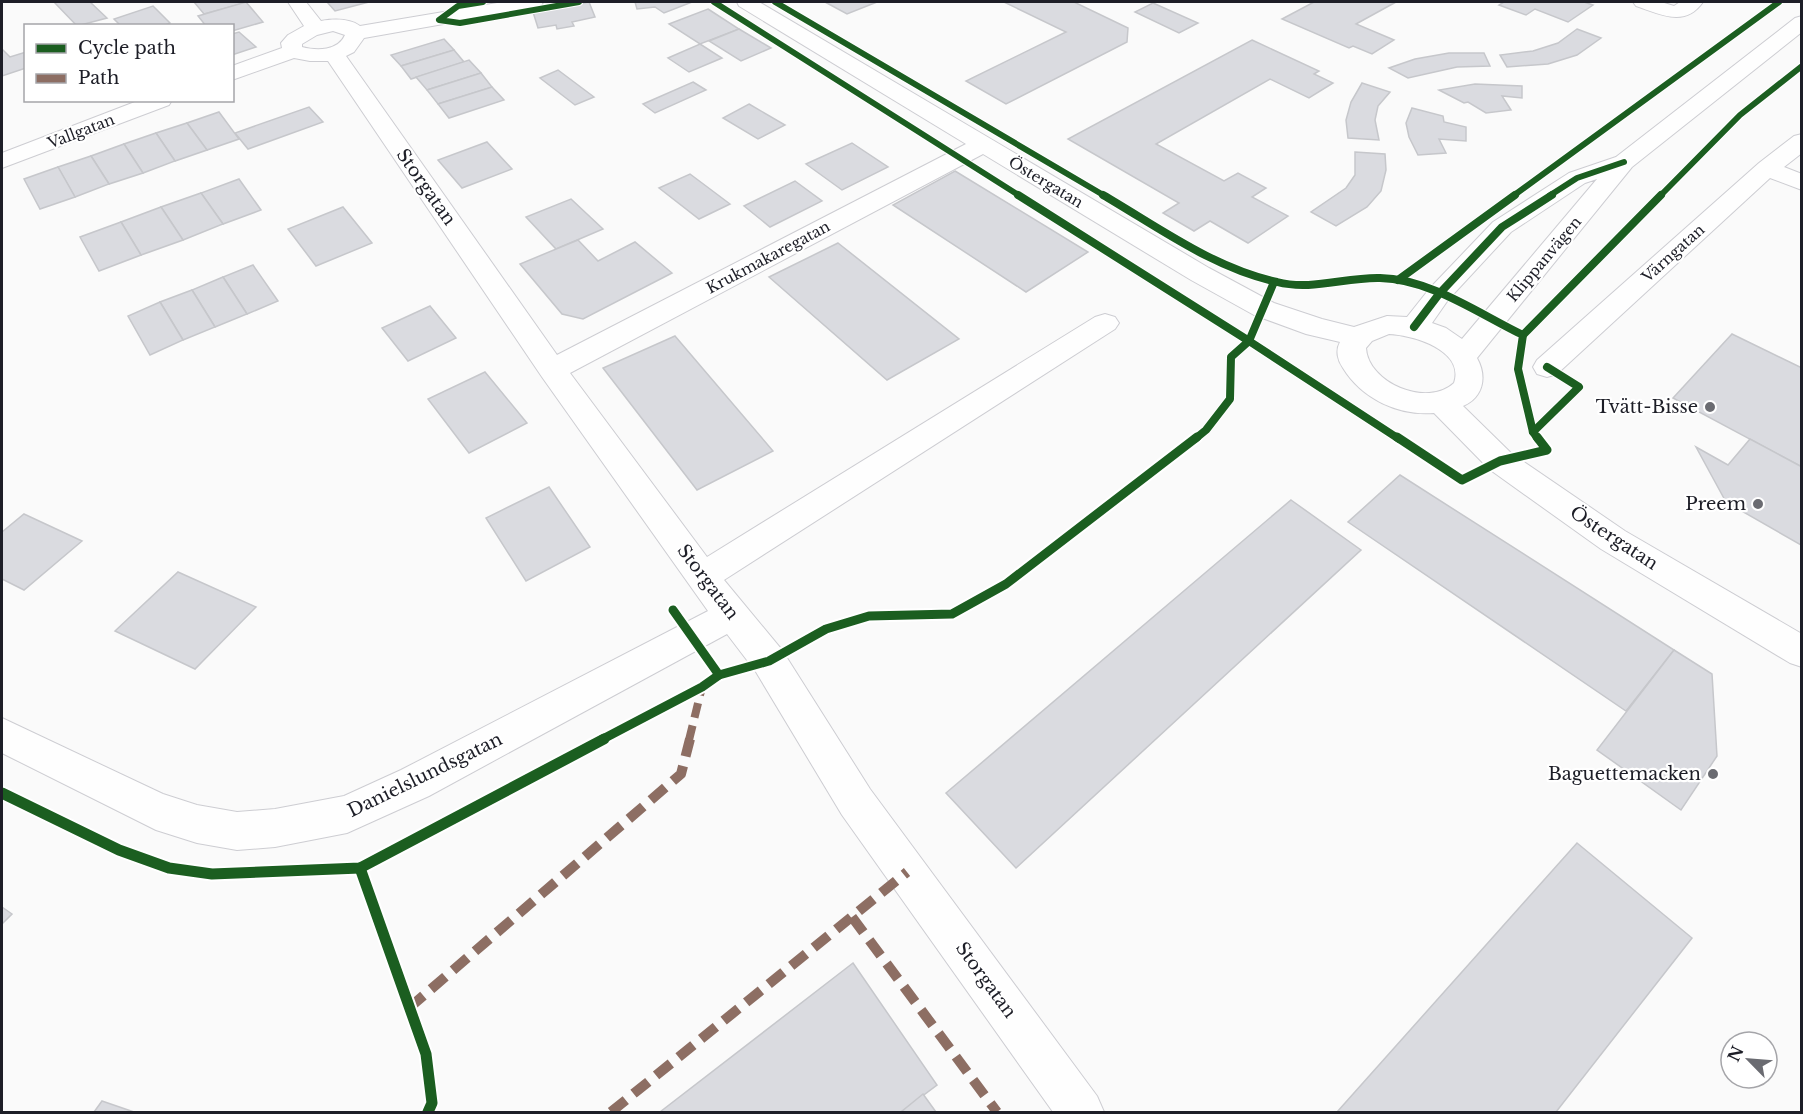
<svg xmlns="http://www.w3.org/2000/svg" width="1803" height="1114" viewBox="0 0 1803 1114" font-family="'Libre Baskerville',serif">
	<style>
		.building { fill: #dadbe0; stroke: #c6c7cb; stroke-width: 1.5 }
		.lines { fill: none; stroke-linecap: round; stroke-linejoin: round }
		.minor-casing { stroke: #cdcdd2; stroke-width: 2 }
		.minor { fill: #fefefe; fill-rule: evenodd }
		.quiet-far1 { stroke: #8d6e63; stroke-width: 8; stroke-dasharray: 15 8; stroke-linecap: butt }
		.quiet { stroke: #8d6e63; stroke-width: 10; stroke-dasharray: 19 10; stroke-linecap: butt }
		.cycleway-far3-casing { stroke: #fff; stroke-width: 8 }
		.cycleway-far2-casing { stroke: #fff; stroke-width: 10 }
		.cycleway-far1-casing { stroke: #fff; stroke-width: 13 }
		.cycleway-casing { stroke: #fff; stroke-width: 15 }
		.cycleway-far3 { stroke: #1b5e20; stroke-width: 6 }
		.cycleway-far2 { stroke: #1b5e20; stroke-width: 8 }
		.cycleway-far1 { stroke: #1b5e20; stroke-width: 9 }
		.cycleway { stroke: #1b5e20; stroke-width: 11 }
		.poi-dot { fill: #6a6b71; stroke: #fff; stroke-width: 2 }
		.labels { text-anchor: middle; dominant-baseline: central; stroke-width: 4.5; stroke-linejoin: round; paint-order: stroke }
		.far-street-label { font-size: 15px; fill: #1d1e27; stroke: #fff }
		.street-label { font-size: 18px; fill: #1d1e27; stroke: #fff }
		.poi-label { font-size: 18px; fill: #1d1e27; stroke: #fff; text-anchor: end }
	</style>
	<rect width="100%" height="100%" fill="#fafafa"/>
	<g class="building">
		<polygon points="54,2 90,2 107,18 77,26"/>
		<polygon points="194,2 248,2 204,14"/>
		<polygon points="246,2 263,22 232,31 232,26 206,26 198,16"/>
		<polygon points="327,2 369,2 335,11"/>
		<polygon points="589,2 595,17 572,22 574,26 557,29 556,25 538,28 533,12"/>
		<polygon points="635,2 692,2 664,13 655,7 637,9"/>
		<polygon points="825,2 877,2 847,14"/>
		<polygon points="1004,2 1074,2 1128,28 1127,42 1006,104 966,81 1066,32"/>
		<polygon points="1314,2 1396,2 1356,24 1394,40 1372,54 1353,46 1349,48 1282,19"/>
		<polygon points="1504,2 1584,2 1593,5 1568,22 1535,9 1526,15 1499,5"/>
		<polygon points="1153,3 1198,23 1179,33 1135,12"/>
		<polygon points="153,6 170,23 163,26 121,26 114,19"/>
		<polygon points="708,9 739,29 700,44 669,24"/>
		<polygon points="739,29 771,48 741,61 709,41"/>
		<polygon points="1577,29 1601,38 1577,55 1548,64 1507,67 1500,55 1533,51 1558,43"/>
		<polygon points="239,32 256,47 232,55 232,34"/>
		<polygon points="444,39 454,50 401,66 391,55"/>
		<polygon points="1252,40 1319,71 1314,74 1333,83 1309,98 1270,79 1156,144 1224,181 1238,173 1266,188 1252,197 1288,216 1248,243 1210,221 1194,231 1163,213 1179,203 1068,139"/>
		<polygon points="700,44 722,58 689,72 668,58"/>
		<polygon points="2,49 10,57 26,52 26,68 2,76"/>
		<polygon points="454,50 464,62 411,79 401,66"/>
		<polygon points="1449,53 1484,53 1490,66 1457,67 1408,78 1389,68 1415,59"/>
		<polygon points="469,60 481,73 427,90 416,77"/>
		<polygon points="558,70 594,97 575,105 540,78"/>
		<polygon points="481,73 492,87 438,104 427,90"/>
		<polygon points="693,82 706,90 655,113 643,104"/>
		<polygon points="1362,83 1390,92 1378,106 1375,120 1379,140 1348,138 1346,120 1351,102"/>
		<polygon points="1475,84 1522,86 1522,98 1502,96 1511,110 1486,113 1468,102 1464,103 1439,90"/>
		<polygon points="492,87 504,100 449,118 438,104"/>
		<polygon points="749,104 785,125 758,139 723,118"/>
		<polygon points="309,107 323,122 248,149 235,133"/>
		<polygon points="1412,108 1443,116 1444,122 1466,127 1466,141 1439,139 1446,153 1418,155 1409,137 1406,123"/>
		<polygon points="219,112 239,139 207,150 187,123"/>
		<polygon points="187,123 207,150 175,161 156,133"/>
		<polygon points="156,133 175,161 143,173 124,144"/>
		<polygon points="487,142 512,169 462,188 438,160"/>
		<polygon points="852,143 888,167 842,190 806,164"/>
		<polygon points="124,144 143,173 109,184 91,156"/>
		<polygon points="1355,152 1385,154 1386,170 1381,191 1367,207 1336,226 1311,212 1346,188 1355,175"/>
		<polygon points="91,156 109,184 75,197 58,167"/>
		<polygon points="58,167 75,197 40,209 24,179"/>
		<polygon points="955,171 1088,252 1026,292 893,205"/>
		<polygon points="690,174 730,204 699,219 659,188"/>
		<polygon points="239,179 261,210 223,224 201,193"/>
		<polygon points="795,181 822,201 770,227 744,206"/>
		<polygon points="201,193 223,224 183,240 161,207"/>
		<polygon points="571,199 603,229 556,249 526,217"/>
		<polygon points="161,207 183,240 141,255 121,222"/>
		<polygon points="343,207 372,243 316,266 288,229"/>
		<polygon points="121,222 141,255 99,271 80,237"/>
		<polygon points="578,240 598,261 635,242 672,273 583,319 562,314 520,264"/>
		<polygon points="838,243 959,339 887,380 769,277"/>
		<polygon points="253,265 278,301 247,314 223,277"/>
		<polygon points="223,277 247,314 215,327 192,290"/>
		<polygon points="192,290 215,327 183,340 160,302"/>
		<polygon points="160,302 183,340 150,355 128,316"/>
		<polygon points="430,306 456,338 408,361 382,328"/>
		<polygon points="1732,334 1802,368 1802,467 1673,398"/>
		<polygon points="675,336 773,451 697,490 603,368"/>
		<polygon points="485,372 527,423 469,453 428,399"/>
		<polygon points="1750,439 1802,467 1801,545 1726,502 1696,447 1728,465"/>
		<polygon points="1400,475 1674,650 1626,711 1348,522"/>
		<polygon points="549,487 590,547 526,581 486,518"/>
		<polygon points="1291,500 1361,550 1016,868 946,793"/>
		<polygon points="24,514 82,541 24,590 2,579 2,532"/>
		<polygon points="178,572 256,607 195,669 115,631"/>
		<polygon points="1674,650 1712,674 1717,756 1681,810 1597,750"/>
		<polygon points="1577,843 1692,938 1556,1112 1337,1112"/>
		<polygon points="2,907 12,914 2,924"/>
		<polygon points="853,963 937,1085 901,1112 660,1112"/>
		<polygon points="923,1094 936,1112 901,1112"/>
		<polygon points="102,1101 134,1112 94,1112"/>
	</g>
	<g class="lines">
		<g class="minor-casing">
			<g id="minor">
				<path d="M288,2H306L321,21C333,19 349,18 360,26L503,2H543L541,6L534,8L364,38L354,52L346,56L557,355L966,144L739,6L737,2H759L1209,268L1274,303L1322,319L1354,327L1387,316L1407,317L1430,288L1493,222L1569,173L1616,157L1795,18L1802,16V32L1632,167L1477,358C1487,376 1484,397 1463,406L1511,453L1625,531L1802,634V667L1790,663L1601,549L1489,469L1434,413C1399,416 1362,399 1343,368C1338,361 1335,351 1340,342L1306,334L1254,315L1191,280L983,154L570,373L707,557L1095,317L1105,314L1115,317L1119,323L1115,329L724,580L782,650L870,789L1097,1096L1104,1112H1053L842,815L756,672L727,634L429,796L347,833L275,847L237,850L197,843L156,830L2,753V718L163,794L197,805L237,812L275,809L344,796L401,770L708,611L542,377L328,61H310L294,58L232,80V66L282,48L281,43L288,35L304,26ZM333,31L345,35C338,51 317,51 302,47V44L317,35ZM1597,179L1462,339L1446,328L1432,323L1448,300L1511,232L1585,183ZM1389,334C1413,335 1465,350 1454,383C1427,408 1368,383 1366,348L1372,341Z"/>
				<path d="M1633,2H1661L1674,6L1680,2H1703C1685,28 1660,14 1636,6Z"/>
				<polygon points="140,100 172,100 169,105 2,168 2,153"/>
				<polygon points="1802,134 1802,153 1784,167 1802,174 1802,190 1770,178 1557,374 1547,377 1537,374 1533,367 1537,360 1759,163 1794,136"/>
			</g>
		</g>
		<use href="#minor" class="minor"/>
		<polyline class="quiet-far1" points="689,740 702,687"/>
		<g class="quiet">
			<polyline points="852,917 997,1112"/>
			<polyline points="409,1008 681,774 690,739"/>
			<polyline points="611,1112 907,872"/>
		</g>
		<g class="cycleway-far3-casing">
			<g id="cycleway-far3">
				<polyline points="483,2 458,6 439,20 460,23 579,2"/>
				<polyline points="714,2 1020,196"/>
				<polyline points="775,2 1105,196"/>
				<polyline points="1513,196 1779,2"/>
				<polyline points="1549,196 1577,178 1624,162"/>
				<polyline points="1660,196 1740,115 1802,66"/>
			</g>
		</g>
		<g class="cycleway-far2-casing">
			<g id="cycleway-far2">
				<polyline points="1018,195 1249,341 1231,357 1230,399 1206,430 1195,439"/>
				<path d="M1103,195C1158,227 1213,268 1277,282C1312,291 1345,277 1380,278C1431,279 1479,314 1523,335L1518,369L1533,432L1538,439"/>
				<polyline points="1398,280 1515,195"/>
				<polyline points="1274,282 1249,341 1399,439"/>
				<polyline points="1414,327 1439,294 1502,227 1552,195"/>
				<polyline points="1523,335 1661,195"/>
				<polyline points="1533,432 1579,387 1547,367"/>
			</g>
		</g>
		<g class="cycleway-far1-casing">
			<g id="cycleway-far1">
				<polyline points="1397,437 1462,480 1500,461 1547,450 1537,437"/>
				<polyline points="673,610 719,675"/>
				<polyline points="601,740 702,687 719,675 769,661 826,629 869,616 952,614 1006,584 1197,437"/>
			</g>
		</g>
		<g class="cycleway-casing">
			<g id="cycleway">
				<polyline points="2,793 119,850 169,868 212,874 360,868 604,739"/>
				<polyline points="360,868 426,1054 432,1103 428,1112"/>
			</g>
		</g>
		<use href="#cycleway-far3" class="cycleway-far3"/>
		<use href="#cycleway-far2" class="cycleway-far2"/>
		<use href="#cycleway-far1" class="cycleway-far1"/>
		<use href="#cycleway" class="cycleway"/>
	</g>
	<g class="poi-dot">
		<circle cx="1710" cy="407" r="6"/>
		<circle cx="1758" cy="504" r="6"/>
		<circle cx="1713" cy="774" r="6"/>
	</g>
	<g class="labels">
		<g class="far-street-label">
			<text transform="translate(81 131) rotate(-21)">Vallgatan</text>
			<text transform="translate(1046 182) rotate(31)">Östergatan</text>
			<text transform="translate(1673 253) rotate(-42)">Värngatan</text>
			<text transform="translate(768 257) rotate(-28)">Krukmakaregatan</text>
			<text transform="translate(1544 259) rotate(-50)">Klippanvägen</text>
		</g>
		<g class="street-label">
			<text transform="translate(426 187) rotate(55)">Storgatan</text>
			<text transform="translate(1614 538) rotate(33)">Östergatan</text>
			<text transform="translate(708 582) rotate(53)">Storgatan</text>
			<text transform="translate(425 775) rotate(-26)">Danielslundsgatan</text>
			<text transform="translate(986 980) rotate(54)">Storgatan</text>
		</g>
		<g class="poi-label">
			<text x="1698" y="407">Tvätt-Bisse</text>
			<text x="1746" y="504">Preem</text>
			<text x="1701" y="774">Baguettemacken</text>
		</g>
	</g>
	<rect width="1803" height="1114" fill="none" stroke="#1d1e27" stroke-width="6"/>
	<rect x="24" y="24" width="210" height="78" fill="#ffffff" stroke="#a5a5a9" stroke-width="1.5"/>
	<rect x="36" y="44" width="30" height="9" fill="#1b5e20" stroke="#a5a5a9" stroke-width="1.5"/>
	<text x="78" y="54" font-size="18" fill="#1d1e27">Cycle path</text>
	<rect x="36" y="74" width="30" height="9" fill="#8d6e63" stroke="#a5a5a9" stroke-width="1.5"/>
	<text x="78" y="84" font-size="18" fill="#1d1e27">Path</text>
	<g transform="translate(1749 1060) rotate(295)"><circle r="28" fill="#ffffff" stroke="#a5a5a9" stroke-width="1.5"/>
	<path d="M0-4.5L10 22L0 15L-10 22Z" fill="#6a6b71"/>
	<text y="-9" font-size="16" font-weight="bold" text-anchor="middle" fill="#1d1e27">N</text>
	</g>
</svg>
